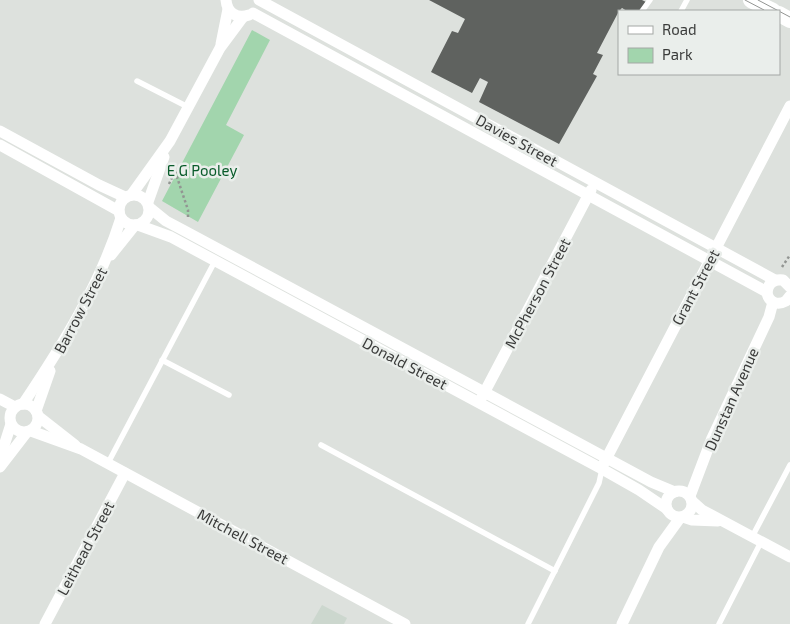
<svg xmlns="http://www.w3.org/2000/svg" width="790" height="624" viewBox="0 0 790 624" font-family="'Exo 2',sans-serif">
	<style>
		.built { fill: #ccd7ce }
		.green { fill: #a2d5ad }
		.building { fill: #5f625f }
		.lines { fill: none; stroke-linecap: round; stroke-linejoin: round }
		.path { stroke: #929592; stroke-width: 2.5; stroke-dasharray: 2.5 2.5; stroke-linecap: butt }
		.service { stroke: #fff; stroke-width: 5.5 }
		.minor { stroke: #fff; stroke-width: 11 }
		.secondary { stroke: #fff; stroke-width: 16 }
		.tram { stroke: #939593; stroke-width: 1 }
		.labels { text-anchor: middle; dominant-baseline: central; stroke-width: 5; stroke-linejoin: round; paint-order: stroke }
		.street-label { font-size: 15px; fill: #3b3c3b; stroke: #eaeeeb }
		.park-label { font-size: 15px; fill: #085b2a; stroke: #eaeeeb }
	</style>
	<rect width="100%" height="100%" fill="#dde1dd"/>
	<polygon class="built" points="322,605 347,618 344,624 311,624"/>
	<polygon class="green" points="252,30 270,40 226,125 244,135 198,222 162,201"/>
	<polygon class="building" points="429,0 642,0 646,2 641,11 627,11 622,8 619,11 597,53 603,55 593,74 597,76 559,144 479,102 488,82 480,78 472,93 431,72 452,31 458,33 465,19"/>
	<g class="lines">
		<g class="path">
			<polyline points="169,184 175,171 188,210 188,219"/>
			<polyline points="782,267 790,255"/>
		</g>
		<g class="service">
			<polyline points="642,11 650,0"/>
			<polyline points="681,11 687,0"/>
			<polyline points="137,81 188,107"/>
			<polyline points="162,360 229,395"/>
			<polyline points="321,445 555,571"/>
			<polyline points="108,463 215,261"/>
			<polyline points="752,537 790,465"/>
			<polyline points="528,624 599,483 602,469"/>
			<polyline points="719,624 761,542"/>
		</g>
		<g class="minor">
			<path d="M226,0C227,13 237,19 249,15"/>
			<polyline points="259,0 775,280"/>
			<polyline points="253,13 767,292"/>
			<polyline points="221,44 228,9"/>
			<polyline points="0,131 99,185 125,197"/>
			<polyline points="0,145 119,211"/>
			<polyline points="132,194 170,141 220,48 243,17"/>
			<circle cx="134" cy="210" r="15"/>
			<polyline points="148,202 164,157"/>
			<polyline points="150,208 166,221 183,230 651,482 675,492"/>
			<polyline points="138,225 171,237 602,469 639,490 667,509"/>
			<polyline points="111,255 135,225"/>
			<path d="M790,287L783,280C774,279 768,283 767,292C768,302 777,306 786,301L790,296"/>
			<polyline points="482,397 591,190"/>
			<polyline points="0,399 15,407"/>
			<circle cx="24" cy="418" r="14"/>
			<path d="M23,404C62,346 100,285 121,218"/>
			<polyline points="36,411 50,371"/>
			<polyline points="38,416 75,445"/>
			<polyline points="31,431 81,449 405,624"/>
			<polyline points="0,458 11,424"/>
			<polyline points="603,465 790,106"/>
			<polyline points="0,467 27,432"/>
			<circle cx="679" cy="504" r="13"/>
			<polyline points="690,496 712,438 769,317 773,302"/>
			<polyline points="692,501 702,510 790,557"/>
			<polyline points="683,517 692,520 718,521"/>
			<polyline points="45,624 125,473"/>
			<polyline points="622,624 659,547 680,518"/>
		</g>
		<g class="secondary">
			<polyline points="751,0 773,11"/>
			<polyline points="779,14 790,20"/>
		</g>
		<g class="tram">
			<polyline points="745,0 764,10"/>
			<polyline points="758,0 790,17"/>
		</g>
	</g>
	<g class="labels">
		<g class="street-label">
			<text transform="translate(517 140) rotate(29)">Davies Street</text>
			<text transform="translate(695 287) rotate(-62)">Grant Street</text>
			<text transform="translate(537 293) rotate(-62)">McPherson Street</text>
			<text transform="translate(80 310) rotate(-62)">Barrow Street</text>
			<text transform="translate(405 363) rotate(28)">Donald Street</text>
			<text transform="translate(731 399) rotate(-66)">Dunstan Avenue</text>
			<text transform="translate(243 536) rotate(28)">Mitchell Street</text>
			<text transform="translate(85 548) rotate(-62)">Leithead Street</text>
		</g>
		<g class="park-label">
			<text x="202" y="170">E G Pooley</text>
		</g>
	</g>
	<rect x="618" y="10" width="162" height="65" fill="#eaeeeb" stroke="#a4a7a5"/>
	<rect x="628" y="26" width="25" height="8" fill="#ffffff" stroke="#a4a7a5"/>
	<text x="662" y="35" font-size="15" fill="#3b3c3b">Road</text>
	<rect x="628" y="48" width="25" height="15" fill="#a2d5ad" stroke="#a4a7a5"/>
	<text x="662" y="60" font-size="15" fill="#3b3c3b">Park</text>
</svg>
